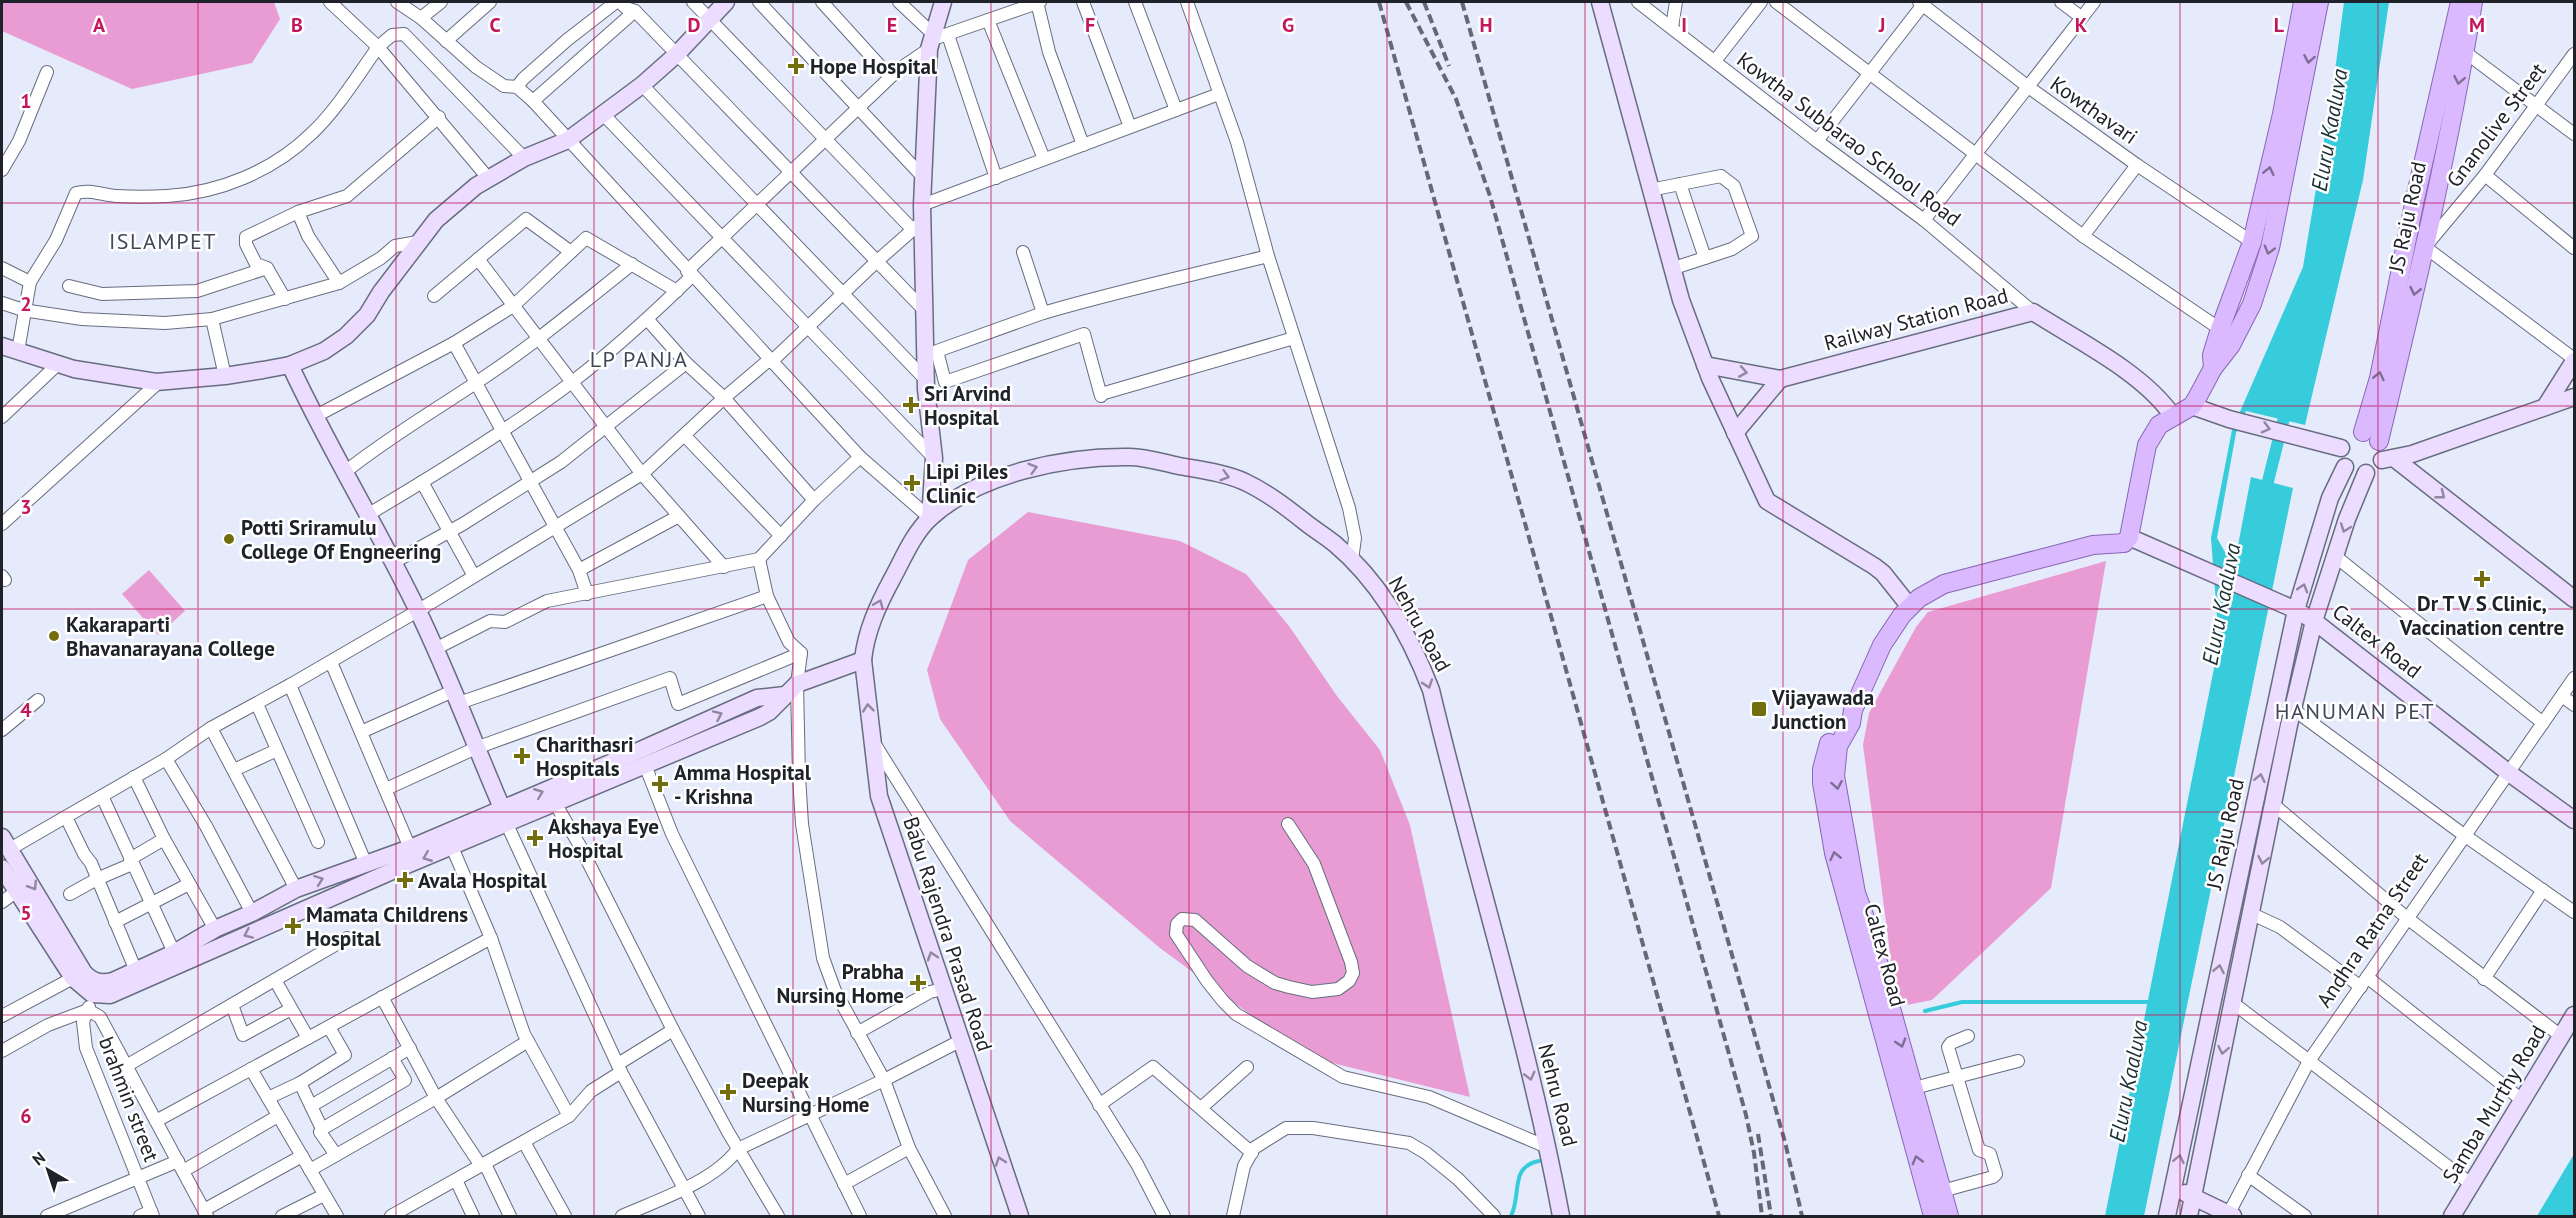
<svg xmlns="http://www.w3.org/2000/svg" width="2576" height="1218" viewBox="0 0 2576 1218" font-family="'PT Sans',sans-serif">
	<style>
		.green { fill: #e99cd4 }
		.water { fill: #37ccdc }
		.lines { fill: none; stroke-linecap: round; stroke-linejoin: round }
		.stream { stroke: #37ccdc; stroke-width: 4 }
		.canal { stroke: #37ccdc; stroke-width: 12 }
		.street-casing { stroke: #676d7f; stroke-width: 14 }
		.secondary-casing { stroke: #676d7f; stroke-width: 19 }
		.primary-casing { stroke: #8966b3; stroke-width: 20 }
		.street { stroke: #fff; stroke-width: 12 }
		.secondary { stroke: #ecdcff; stroke-width: 16 }
		.primary { stroke: #dab9fe; stroke-width: 18 }
		.rail { stroke: #656973; stroke-width: 4; stroke-dasharray: 9 4.5; stroke-linecap: butt }
		.oneway { stroke: #7d6e94 }
		.oneway2 { stroke: #90889f }
		.grid { fill: none; stroke: #c2185b; stroke-width: 1.5; stroke-opacity: 0.55 }
		.poi-dot { fill: #726e0e; stroke: #fff; stroke-width: 2 }
		.labels { text-anchor: middle; dominant-baseline: central; stroke-width: 5; stroke-linejoin: round; paint-order: stroke }
		.poi-label { font-size: 21px; font-weight: bold; fill: #202229; stroke: #fff; text-anchor: start }
		.street-label { font-size: 21px; fill: #202229; stroke: #fff }
		.water-label { font-size: 22px; font-style: italic; fill: #1a3134; stroke: #fff }
		.neighbourhood-label { font-size: 22px; letter-spacing: 1.5px; fill: #424758; stroke: #fff }
		.grid-label { font-size: 20px; text-anchor: middle; font-weight: bold; fill: #c2185b; stroke: #fff; stroke-width: 5; stroke-linejoin: round; paint-order: stroke }
	</style>
	<rect width="100%" height="100%" fill="#e5ebfb"/>
	<g class="green">
		<polygon points="2,2 274,2 280,19 252,63 132,89 2,31"/>
		<polygon points="1028,512 1180,541 1246,574 1289,626 1337,696 1380,750 1410,825 1470,1097 1308,1057 1160,948 1010,821 940,719 927,670 968,560"/>
		<polygon points="2106,561 2051,888 1932,1000 1897,1007 1863,745 1869,713 1916,627 1928,612"/>
		<polygon points="149,570 185,611 158,635 122,594"/>
	</g>
	<g class="water">
		<polygon points="2344,2 2389,2 2363,180 2305,425 2246,411 2236,433 2217,538 2225,552 2236,556 2251,477 2293,488 2144,1216 2105,1216 2219,643 2211,538 2232,430 2303,267 2333,86"/>
		<polygon points="2574,1154 2574,1216 2537,1216"/>
	</g>
	<g class="lines">
		<g class="stream">
			<polyline points="1925,1011 1962,1002 2152,1002"/>
			<path d="M1511,1216C1522,1194 1509,1167 1539,1161"/>
		</g>
		<polyline class="canal" points="2264,497 2287,406"/>
		<g class="street-casing">
			<g id="street">
				<polyline points="330,2 378,47 488,178"/>
				<polyline points="397,2 421,18 476,67 504,86 517,87 533,101 860,457 930,518"/>
				<polyline points="620,2 626,8 635,11 925,311"/>
				<polyline points="693,2 913,230"/>
				<polyline points="759,2 923,177"/>
				<polyline points="822,2 890,77"/>
				<polyline points="899,2 934,35 939,37 1040,2"/>
				<polyline points="1037,2 1049,52 1083,145"/>
				<polyline points="1083,2 1130,127"/>
				<polyline points="1135,2 1176,110"/>
				<polyline points="1187,2 1237,142 1268,256 1349,508 1355,538 1352,560"/>
				<polyline points="1638,2 1817,141 1924,220 2033,312"/>
				<polyline points="1776,2 2083,236 2220,329"/>
				<polyline points="1919,2 2027,86 2137,165 2252,242"/>
				<polyline points="2061,2 2081,17"/>
				<polyline points="421,18 441,2"/>
				<polyline points="988,20 1044,159"/>
				<polyline points="1672,27 1676,2"/>
				<polyline points="948,35 996,178"/>
				<polyline points="446,41 490,2"/>
				<polyline points="2465,52 2574,134"/>
				<polyline points="2574,54 2485,175 2425,247 2574,359"/>
				<polyline points="1715,61 1761,2"/>
				<polyline points="642,85 926,380"/>
				<polyline points="517,87 523,79 567,40 616,2"/>
				<polyline points="533,101 635,11"/>
				<polyline points="603,114 934,458"/>
				<polyline points="1817,141 1925,2"/>
				<polyline points="2,170 19,141 47,72"/>
				<polyline points="2485,175 2574,248"/>
				<polyline points="1680,184 1705,258"/>
				<polyline points="1650,190 1721,176 1734,186 1752,236 1732,249 1671,269"/>
				<polyline points="922,205 1219,94"/>
				<polyline points="298,212 308,236 339,283"/>
				<polyline points="1924,220 2094,2"/>
				<polyline points="2083,236 2137,165"/>
				<polyline points="1023,252 1043,313 937,351 945,382 1084,334 1101,396"/>
				<polyline points="478,259 642,474 724,567"/>
				<polyline points="2,268 30,282"/>
				<polyline points="687,271 898,70 929,49"/>
				<polyline points="69,286 102,294 197,291 267,268"/>
				<polyline points="434,296 526,219 571,252"/>
				<polyline points="285,299 267,268 256,264 246,244 246,237 298,212 347,196 439,117"/>
				<polyline points="2,303 23,310 82,319 165,323 212,319 339,283 381,258 395,246 418,242"/>
				<path d="M1043,313C1117,291 1193,275 1268,256"/>
				<polyline points="212,319 225,376"/>
				<polyline points="454,343 579,570 587,594"/>
				<path d="M18,351L30,282L56,240L76,193C91,189 101,195 116,196C133,197 150,197 167,196C219,193 273,171 311,134C336,111 358,75 378,47L392,35L404,34L524,158"/>
				<polyline points="771,362 876,262 917,226"/>
				<polyline points="686,363 724,398 814,500"/>
				<polyline points="1101,394 1294,338"/>
				<polyline points="2,417 58,364"/>
				<polyline points="314,417 454,343 513,306 586,238 677,291"/>
				<polyline points="685,436 781,536"/>
				<path d="M345,472C390,436 439,408 486,376C537,342 584,302 632,264"/>
				<polyline points="422,482 474,576"/>
				<path d="M369,514C438,473 508,430 572,382C614,350 654,313 692,276"/>
				<polyline points="2,524 160,381"/>
				<polyline points="2335,556 2543,723"/>
				<polyline points="759,559 814,500 860,457"/>
				<polyline points="394,562 463,524 561,462 686,363 647,319"/>
				<polyline points="579,570 679,516"/>
				<polyline points="2,576 5,580"/>
				<polyline points="767,596 789,642 801,653 797,684 799,776 802,824 823,958 835,991 884,1080 909,1148 945,1216"/>
				<polyline points="435,649 490,621 505,622 547,601 759,559 767,596 459,703"/>
				<polyline points="331,662 410,848"/>
				<polyline points="290,685 366,864"/>
				<polyline points="2562,696 2574,705"/>
				<polyline points="257,704 318,842"/>
				<polyline points="2293,709 2464,835 2574,912"/>
				<polyline points="211,728 296,889"/>
				<polyline points="2,730 38,700"/>
				<polyline points="361,732 453,691"/>
				<polyline points="874,743 1137,1164 1164,1216"/>
				<polyline points="166,759 206,826 252,913"/>
				<polyline points="645,765 672,834 860,1216"/>
				<polyline points="234,770 277,750"/>
				<polyline points="134,777 164,839 215,929"/>
				<polyline points="386,789 476,748 670,678 678,704 801,653"/>
				<polyline points="102,796 177,959"/>
				<polyline points="555,803 580,846 673,1030 618,1064"/>
				<polyline points="2274,805 2407,918 2561,1036"/>
				<polyline points="66,817 84,854 91,863 136,971"/>
				<polyline points="1288,824 1314,864 1351,962 1353,973 1349,981 1338,989 1312,992 1289,987 1275,983 1247,966 1195,920 1182,919 1177,924 1176,934 1207,981 1223,1001 1236,1014 1343,1077 1429,1097 1547,1147"/>
				<polyline points="452,847 491,938 524,1034 569,1116"/>
				<polyline points="10,849 166,759 211,728 290,685 414,613 642,474 724,398 769,360"/>
				<polyline points="130,859 164,839"/>
				<polyline points="70,894 97,879 132,864"/>
				<polyline points="2,902 17,891"/>
				<polyline points="2252,914 2280,927 2361,987"/>
				<polyline points="115,922 189,884"/>
				<polyline points="2367,977 2522,1100"/>
				<polyline points="2484,979 2543,890"/>
				<polyline points="275,980 308,1038"/>
				<polyline points="2233,1003 2471,1184"/>
				<polyline points="232,1005 243,1035 291,1009"/>
				<polyline points="89,1007 83,1022 86,1048 153,1216"/>
				<polyline points="2,1016 73,978"/>
				<polyline points="329,1027 345,1055 300,1083 322,1129 320,1132 336,1155"/>
				<polyline points="673,1030 728,1132 778,1216"/>
				<polyline points="857,1033 930,992 943,989"/>
				<polyline points="2,1051 48,1025 88,1010 100,1017 207,1216"/>
				<polyline points="126,1066 347,938"/>
				<polyline points="251,1069 337,1216"/>
				<polyline points="621,1072 699,1216"/>
				<polyline points="1914,1088 2018,1061"/>
				<polyline points="268,1098 300,1083"/>
				<polyline points="1099,1105 1153,1067 1252,1153"/>
				<polyline points="311,1106 410,1048"/>
				<polyline points="1201,1108 1247,1067"/>
				<polyline points="156,1121 491,938"/>
				<polyline points="322,1129 405,1080 392,1058"/>
				<polyline points="524,1142 565,1216"/>
				<polyline points="485,1164 510,1216"/>
				<polyline points="481,1166 436,1098 528,1041"/>
				<polyline points="310,1170 436,1098 382,997"/>
				<polyline points="183,1171 278,1116"/>
				<polyline points="2248,1175 2305,1216"/>
				<polyline points="456,1180 473,1216"/>
				<polyline points="844,1184 909,1148"/>
				<polyline points="1942,1191 1993,1177 1996,1174 1990,1154 1979,1150 1948,1047 1951,1043 1968,1036"/>
				<polyline points="204,1210 302,1156"/>
				<polyline points="2229,1213 2309,1061 2574,678"/>
				<polyline points="47,1216 178,1161"/>
				<polyline points="140,1216 151,1211"/>
				<polyline points="282,1216 324,1195"/>
				<polyline points="391,1216 569,1116 591,1091 621,1072 504,818"/>
				<path d="M622,1216C658,1200 714,1182 738,1149L884,1080L960,1041"/>
				<polyline points="1233,1216 1244,1166 1254,1148 1286,1128 1313,1128 1409,1143 1426,1153 1458,1179 1494,1216"/>
			</g>
		</g>
		<g class="secondary-casing">
			<g id="secondary">
				<polyline points="1600,2 1681,300 1710,378 1767,501 1874,566 1883,573 1910,607"/>
				<polyline points="2,346 74,369 156,382 225,376 263,370 290,365 324,351 346,336 367,315 381,292 436,220 476,186 524,158 568,140 642,85 677,54 726,2"/>
				<path d="M290,365C328,447 376,525 416,607C448,672 473,741 502,808"/>
				<path d="M1705,365L1780,379L2033,312C2078,341 2142,372 2172,415"/>
				<polyline points="2192,406 2229,419 2341,448"/>
				<polyline points="2545,407 2574,361"/>
				<polyline points="1735,433 1780,379"/>
				<polyline points="2395,459 2574,599"/>
				<polyline points="2382,460 2412,454 2574,397"/>
				<polyline points="930,518 934,458 926,389 922,205 929,49 943,2"/>
				<polyline points="2129,537 2296,610 2314,621 2509,773 2574,820"/>
				<path d="M2,837L84,973C93,982 100,984 113,981L174,953L215,929L252,913L296,889L410,848L629,755L757,698L785,695"/>
				<polyline points="2,868 73,978 92,994 110,995 390,872 760,717 769,712 797,684 863,660"/>
				<polyline points="2185,1193 2233,1216"/>
				<path d="M1020,1216L879,796L863,660C866,631 878,605 892,579C903,559 913,534 930,518C979,473 1066,456 1130,457C1146,457 1164,463 1179,466C1201,470 1225,473 1245,482C1268,493 1286,507 1305,522C1315,530 1325,536 1335,544C1380,582 1410,635 1431,690C1473,866 1528,1039 1561,1216"/>
				<polyline points="2167,1216 2296,610 2330,498 2345,467"/>
				<polyline points="2189,1216 2289,725 2314,621 2347,519 2366,473"/>
				<polyline points="2452,1216 2574,1015"/>
			</g>
		</g>
		<g class="primary-casing">
			<g id="primary">
				<polyline points="2213,368 2212,355 2220,329 2252,242 2282,114 2303,2"/>
				<polyline points="2363,432 2379,378 2415,199 2460,2"/>
				<path d="M2379,441C2414,295 2449,150 2473,2"/>
				<polyline points="1829,743 1822,769 1822,783 1834,853 1933,1216"/>
				<polyline points="1949,1216 1868,926 1856,893 1835,776 1838,746 1851,723 1853,710 1882,645 1902,615 1919,598 1944,584 2093,545 2124,543 2129,537 2147,445 2159,425 2192,406 2197,398 2213,368 2231,345 2252,304 2270,248 2319,2"/>
			</g>
		</g>
		<use href="#street" class="street"/>
		<use href="#secondary" class="secondary"/>
		<use href="#primary" class="primary"/>
		<g class="rail">
			<polyline points="1379,2 1719,1216"/>
			<polyline points="1406,2 1456,99 1490,196 1746,1115 1754,1153 1762,1216"/>
			<polyline points="1424,2 1449,66"/>
			<polyline points="1462,2 1785,1142 1802,1216"/>
			<polyline points="1758,1134 1771,1216"/>
		</g>
	</g>
	<defs><path id="oneway-chevron" d="M-2-3.5L2.5 0L-2 3.5" fill="none" stroke-width="1.6" stroke-linecap="round" stroke-linejoin="round" transform="scale(1.5)"/></defs>
	<g class="oneway">
		<use href="#oneway-chevron" transform="translate(2309 59) rotate(100)"/>
		<use href="#oneway-chevron" transform="translate(2459 80) rotate(101)"/>
		<use href="#oneway-chevron" transform="translate(2269 171) rotate(-77)"/>
		<use href="#oneway-chevron" transform="translate(2269 250) rotate(106)"/>
		<use href="#oneway-chevron" transform="translate(2415 291) rotate(103)"/>
		<use href="#oneway-chevron" transform="translate(2379 376) rotate(-77)"/>
		<use href="#oneway-chevron" transform="translate(1837 785) rotate(80)"/>
		<use href="#oneway-chevron" transform="translate(1835 856) rotate(-103)"/>
		<use href="#oneway-chevron" transform="translate(1901 1043) rotate(73)"/>
		<use href="#oneway-chevron" transform="translate(1917 1160) rotate(-105)"/>
	</g>
	<g class="oneway2">
		<use href="#oneway-chevron" transform="translate(1743 372) rotate(10)"/>
		<use href="#oneway-chevron" transform="translate(2266 428) rotate(15)"/>
		<use href="#oneway-chevron" transform="translate(1033 468) rotate(-16)"/>
		<use href="#oneway-chevron" transform="translate(1225 476) rotate(16)"/>
		<use href="#oneway-chevron" transform="translate(2441 495) rotate(38)"/>
		<use href="#oneway-chevron" transform="translate(2345 528) rotate(110)"/>
		<use href="#oneway-chevron" transform="translate(2303 588) rotate(-73)"/>
		<use href="#oneway-chevron" transform="translate(879 604) rotate(-67)"/>
		<use href="#oneway-chevron" transform="translate(1428 684) rotate(71)"/>
		<use href="#oneway-chevron" transform="translate(868 708) rotate(-96)"/>
		<use href="#oneway-chevron" transform="translate(718 715) rotate(-24)"/>
		<use href="#oneway-chevron" transform="translate(2260 778) rotate(-78)"/>
		<use href="#oneway-chevron" transform="translate(539 793) rotate(-22)"/>
		<use href="#oneway-chevron" transform="translate(427 857) rotate(158)"/>
		<use href="#oneway-chevron" transform="translate(2263 860) rotate(101)"/>
		<use href="#oneway-chevron" transform="translate(319 880) rotate(-20)"/>
		<use href="#oneway-chevron" transform="translate(33 886) rotate(58)"/>
		<use href="#oneway-chevron" transform="translate(248 934) rotate(156)"/>
		<use href="#oneway-chevron" transform="translate(932 956) rotate(-108)"/>
		<use href="#oneway-chevron" transform="translate(2219 969) rotate(-79)"/>
		<use href="#oneway-chevron" transform="translate(2223 1050) rotate(101)"/>
		<use href="#oneway-chevron" transform="translate(1530 1076) rotate(76)"/>
		<use href="#oneway-chevron" transform="translate(2179 1159) rotate(-78)"/>
		<use href="#oneway-chevron" transform="translate(1000 1161) rotate(-109)"/>
	</g>
	<path class="grid" d="M198,2V1216M396,2V1216M594,2V1216M793,2V1216M991,2V1216M1189,2V1216M1387,2V1216M1585,2V1216M1783,2V1216M1982,2V1216M2180,2V1216M2378,2V1216M2,203H2574M2,406H2574M2,609H2574M2,812H2574M2,1015H2574"/>
	<g class="poi-dot">
		<path d="M793 57h6v6h6v6h-6v6h-6v-6h-6v-6h6z"/>
		<path d="M908 396h6v6h6v6h-6v6h-6v-6h-6v-6h6z"/>
		<path d="M909 474h6v6h6v6h-6v6h-6v-6h-6v-6h6z"/>
		<circle cx="229" cy="539" r="6"/>
		<path d="M2479 570h6v6h6v6h-6v6h-6v-6h-6v-6h6z"/>
		<circle cx="54" cy="636" r="6"/>
		<rect x="1751" y="701" width="16" height="16" rx="3"/>
		<path d="M519 747h6v6h6v6h-6v6h-6v-6h-6v-6h6z"/>
		<path d="M657 775h6v6h6v6h-6v6h-6v-6h-6v-6h6z"/>
		<path d="M532 829h6v6h6v6h-6v6h-6v-6h-6v-6h6z"/>
		<path d="M402 871h6v6h6v6h-6v6h-6v-6h-6v-6h6z"/>
		<path d="M290 917h6v6h6v6h-6v6h-6v-6h-6v-6h6z"/>
		<path d="M915 974h6v6h6v6h-6v6h-6v-6h-6v-6h6z"/>
		<path d="M725 1083h6v6h6v6h-6v6h-6v-6h-6v-6h6z"/>
	</g>
	<g class="labels">
		<g class="poi-label">
			<text x="810" y="66">Hope Hospital</text>
			<text x="924" y="393">Sri Arvind<tspan x="924" dy="24">Hospital</tspan></text>
			<text x="926" y="471">Lipi Piles<tspan x="926" dy="24">Clinic</tspan></text>
			<text x="241" y="527">Potti Sriramulu<tspan x="241" dy="24">College Of Engneering</tspan></text>
			<text x="2482" y="603" text-anchor="middle">Dr T V S Clinic,<tspan x="2482" dy="24">Vaccination centre</tspan></text>
			<text x="66" y="624">Kakaraparti<tspan x="66" dy="24">Bhavanarayana College</tspan></text>
			<text x="1772" y="697">Vijayawada<tspan x="1772" dy="24">Junction</tspan></text>
			<text x="536" y="744">Charithasri<tspan x="536" dy="24">Hospitals</tspan></text>
			<text x="674" y="772">Amma Hospital<tspan x="674" dy="24">- Krishna</tspan></text>
			<text x="548" y="826">Akshaya Eye<tspan x="548" dy="24">Hospital</tspan></text>
			<text x="418" y="880">Avala Hospital</text>
			<text x="306" y="914">Mamata Childrens<tspan x="306" dy="24">Hospital</tspan></text>
			<text x="904" y="971" text-anchor="end">Prabha<tspan x="904" dy="24">Nursing Home</tspan></text>
			<text x="742" y="1080">Deepak<tspan x="742" dy="24">Nursing Home</tspan></text>
		</g>
		<g class="street-label">
			<text transform="translate(2094 110) rotate(35)">Kowthavari</text>
			<text transform="translate(2496 125) rotate(-53)">Gnanolive Street</text>
			<text transform="translate(1849 139) rotate(37)">Kowtha Subbarao School Road</text>
			<text transform="translate(2407 217) rotate(-78)">JS Raju Road</text>
			<text transform="translate(1916 319) rotate(-15)">Railway Station Road</text>
			<text transform="translate(1420 624) rotate(61)">Nehru Road</text>
			<text transform="translate(2377 641) rotate(38)">Caltex Road</text>
			<text transform="translate(2225 834) rotate(-78)">JS Raju Road</text>
			<text transform="translate(2372 930) rotate(-56)">Andhra Ratna Street</text>
			<text transform="translate(948 934) rotate(72)">Babu Rajendra Prasad Road</text>
			<text transform="translate(1885 955) rotate(75)">Caltex Road</text>
			<text transform="translate(1558 1095) rotate(76)">Nehru Road</text>
			<text transform="translate(129 1099) rotate(69)">brahmin street</text>
			<text transform="translate(2494 1104) rotate(-59)">Samba Murthy Road</text>
		</g>
		<g class="water-label">
			<text transform="translate(2329 130) rotate(-80)">Eluru Kaaluva</text>
			<text transform="translate(2221 604) rotate(-79)">Eluru Kaaluva</text>
			<text transform="translate(2128 1081) rotate(-79)">Eluru Kaaluva</text>
		</g>
		<g class="neighbourhood-label">
			<text x="163" y="241">ISLAMPET</text>
			<text x="639" y="359">LP PANJA</text>
			<text x="2355" y="711">HANUMAN PET</text>
		</g>
	</g>
	<g class="grid-label">
		<text x="99" y="32">A</text>
		<text x="297" y="32">B</text>
		<text x="495" y="32">C</text>
		<text x="694" y="32">D</text>
		<text x="892" y="32">E</text>
		<text x="1090" y="32">F</text>
		<text x="1288" y="32">G</text>
		<text x="1486" y="32">H</text>
		<text x="1684" y="32">I</text>
		<text x="1882" y="32">J</text>
		<text x="2081" y="32">K</text>
		<text x="2279" y="32">L</text>
		<text x="2477" y="32">M</text>
		<text x="26" y="108">1</text>
		<text x="26" y="311">2</text>
		<text x="26" y="514">3</text>
		<text x="26" y="717">4</text>
		<text x="26" y="920">5</text>
		<text x="26" y="1123">6</text>
	</g>
	<rect width="2576" height="1218" fill="none" stroke="#202229" stroke-width="6"/>
	<g transform="translate(48 1170) rotate(321)" stroke="#ffffff" stroke-width="4.5" paint-order="stroke">
	<path d="M0-4.5L10 22L0 15L-10 22Z" fill="#202229"/>
	<text y="-9" font-size="16" font-weight="bold" text-anchor="middle" fill="#202229">N</text>
	</g>
</svg>
